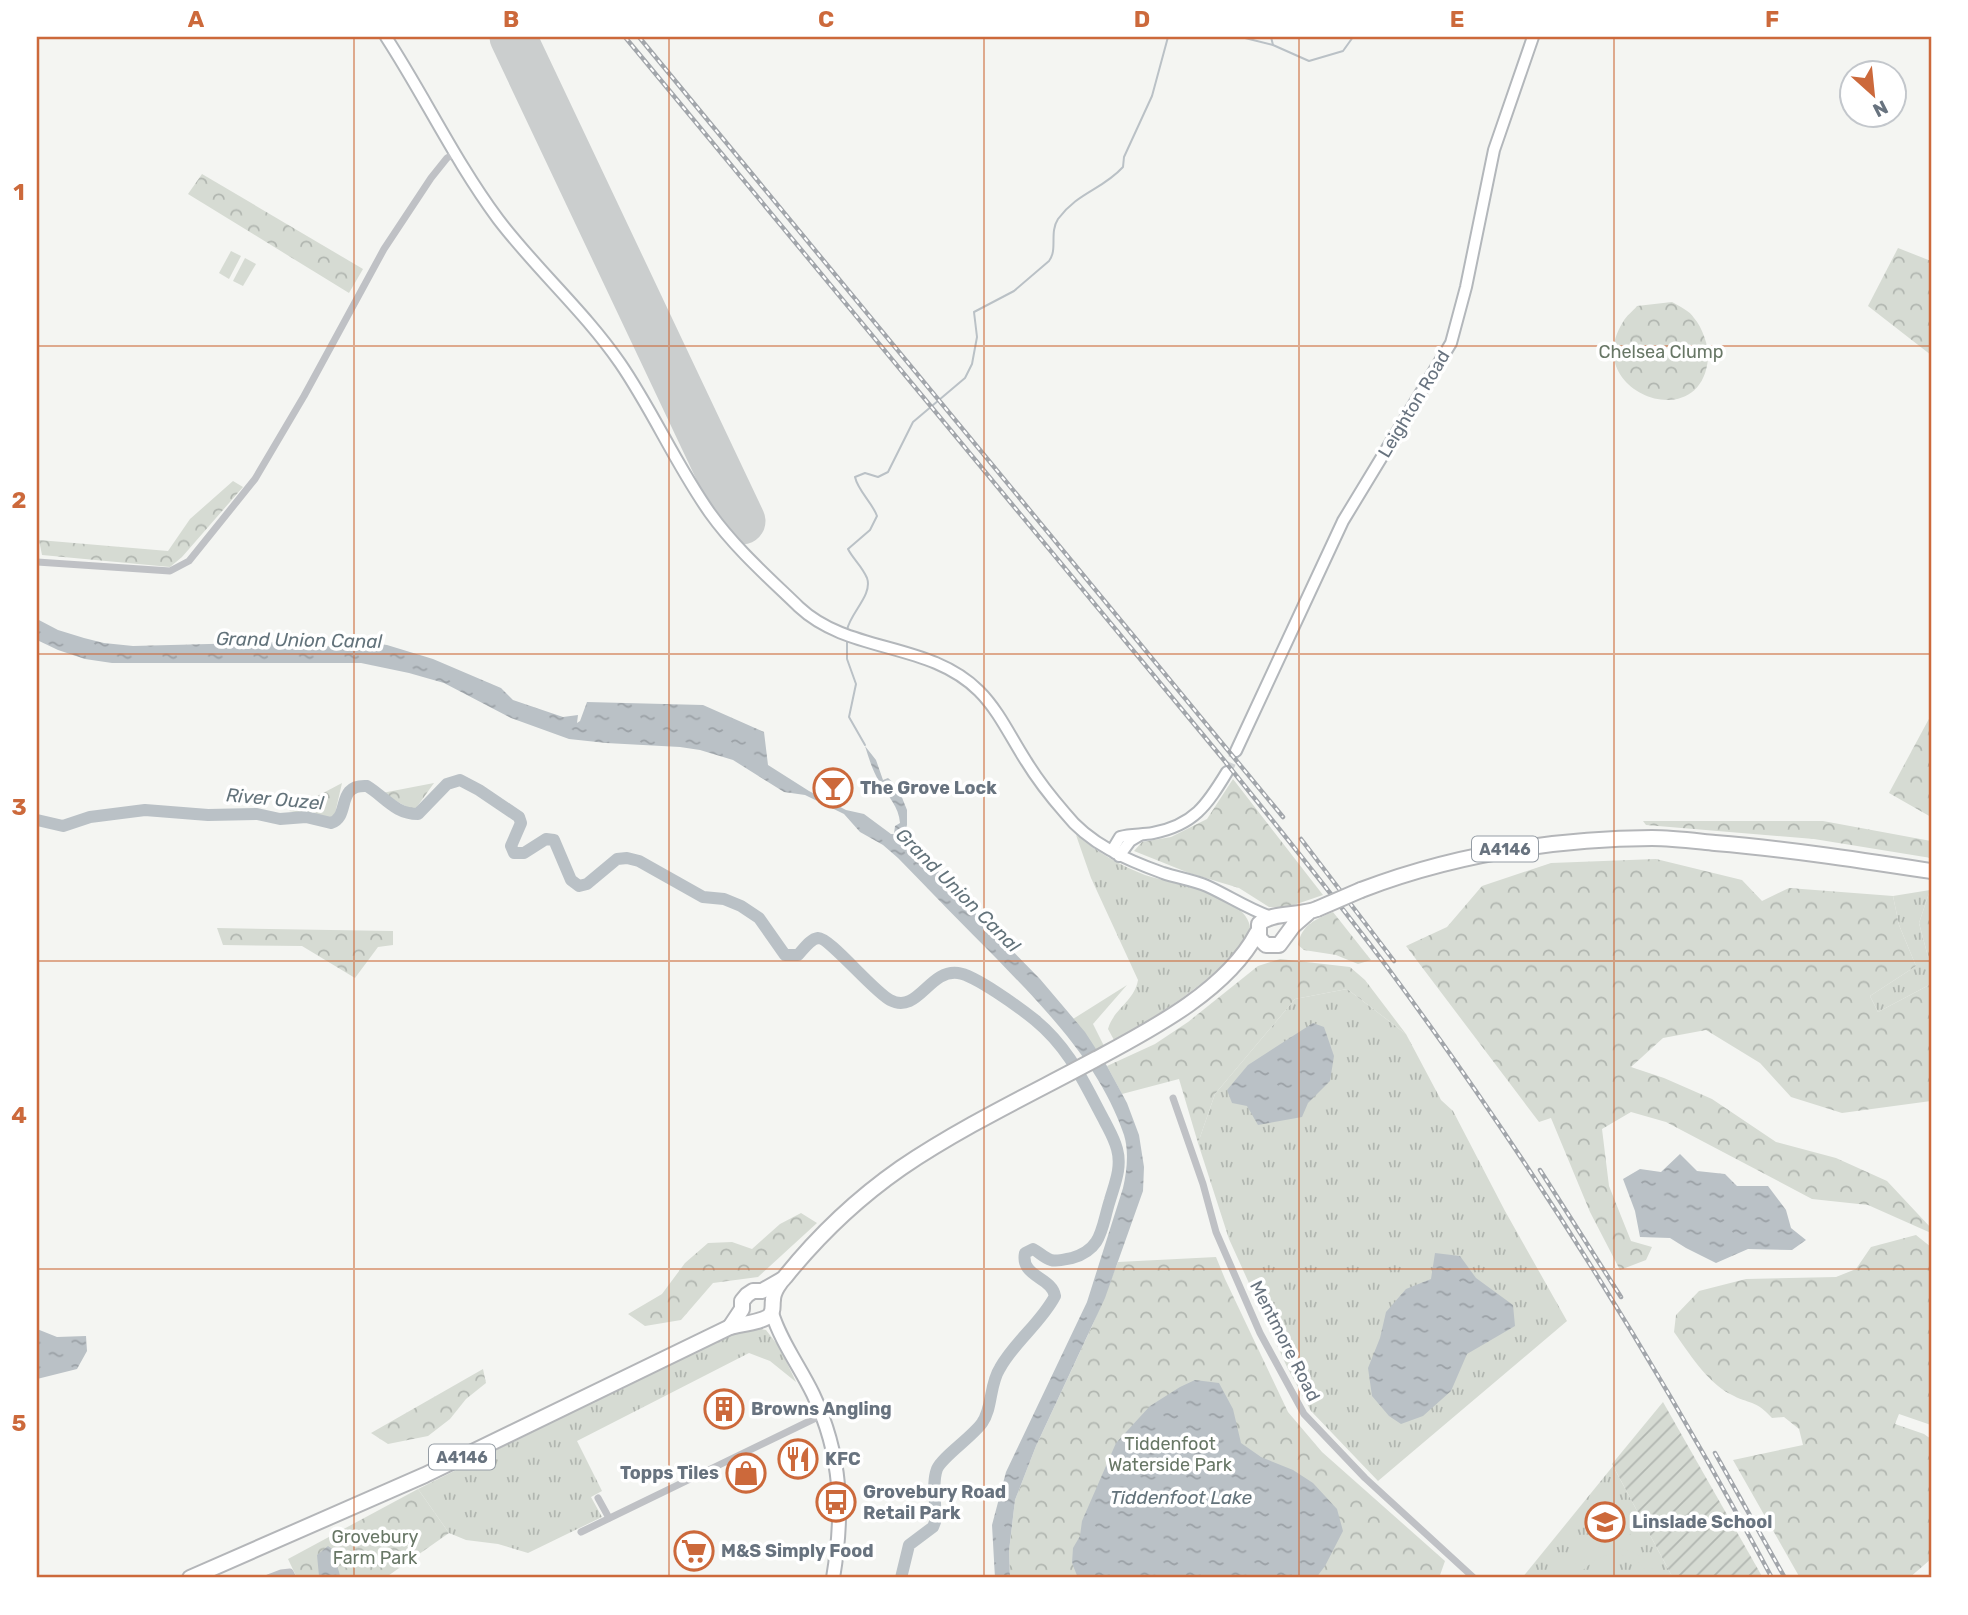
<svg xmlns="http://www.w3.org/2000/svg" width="1968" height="1615" viewBox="0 0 1968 1615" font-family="Rubik,sans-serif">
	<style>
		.grass { fill: url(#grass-tufts) }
		.forest { fill: url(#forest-crowns) }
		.garden { fill: url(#garden-furrows) }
		.pitch { fill: #d6dbd3 }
		.water { fill: url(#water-ripples) }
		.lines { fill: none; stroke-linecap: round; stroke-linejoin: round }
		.stream { stroke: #bac1c6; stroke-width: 2 }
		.river { stroke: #bac1c6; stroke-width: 12 }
		.runway { stroke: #cbcece; stroke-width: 47 }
		.secondary-tunnel { stroke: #d1d4d5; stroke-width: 10; stroke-dasharray: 10 5; stroke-linecap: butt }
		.secondary-casing { stroke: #b3b7bb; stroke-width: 14 }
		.primary-casing { stroke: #b2b5b9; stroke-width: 16 }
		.highway-casing { stroke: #b4b6b9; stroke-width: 18 }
		.street { stroke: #bfc1c5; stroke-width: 7 }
		.secondary { stroke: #fff; stroke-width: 10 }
		.primary { stroke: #fff; stroke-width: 12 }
		.highway { stroke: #fff; stroke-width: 14 }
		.rail-casing { stroke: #a2a6ab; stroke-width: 4.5 }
		.rail { stroke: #fff; stroke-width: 2; stroke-dasharray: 5; stroke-linecap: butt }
		.highway-bridge-casing { stroke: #b4b6b9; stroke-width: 18; stroke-linecap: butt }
		.highway-bridge { stroke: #fff; stroke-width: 14 }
		.grid { fill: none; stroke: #cc693b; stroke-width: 2; stroke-opacity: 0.55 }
		.labels { text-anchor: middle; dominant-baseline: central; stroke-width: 7; stroke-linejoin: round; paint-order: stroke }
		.shield { fill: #fff; stroke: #959da5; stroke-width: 2 }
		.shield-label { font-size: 16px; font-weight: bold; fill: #68737f }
		.park-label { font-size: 18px; fill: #687766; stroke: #fff }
		.street-label { font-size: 18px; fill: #68737f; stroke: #fff }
		.poi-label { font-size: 18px; font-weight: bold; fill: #68737f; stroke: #fff; text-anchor: start }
		.water-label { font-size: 19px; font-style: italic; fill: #63737b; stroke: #fff }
		.neatline { fill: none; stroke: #cc693b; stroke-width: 2.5 }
		.grid-label { font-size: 23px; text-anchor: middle; font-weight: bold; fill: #cc693b }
	</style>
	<defs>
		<pattern id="grass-tufts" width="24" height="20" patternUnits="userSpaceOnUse" patternTransform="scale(1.75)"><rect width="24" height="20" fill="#d6dbd3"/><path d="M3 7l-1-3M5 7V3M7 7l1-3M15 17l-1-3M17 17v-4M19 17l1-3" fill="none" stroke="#b1b6b0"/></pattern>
		<pattern id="forest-crowns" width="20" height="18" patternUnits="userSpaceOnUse" patternTransform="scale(1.75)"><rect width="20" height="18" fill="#d6dbd3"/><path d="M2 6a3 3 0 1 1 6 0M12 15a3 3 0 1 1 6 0" fill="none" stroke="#b1b6b0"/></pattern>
		<pattern id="garden-furrows" width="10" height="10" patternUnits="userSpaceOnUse" patternTransform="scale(1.75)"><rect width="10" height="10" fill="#d6dbd3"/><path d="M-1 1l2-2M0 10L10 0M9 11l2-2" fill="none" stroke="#b1b6b0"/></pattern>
		<pattern id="water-ripples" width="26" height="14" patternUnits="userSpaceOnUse" patternTransform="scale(1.75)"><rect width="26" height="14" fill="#bac1c6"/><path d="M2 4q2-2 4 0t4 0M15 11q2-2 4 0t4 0" fill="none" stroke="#9ba1a6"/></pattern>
	</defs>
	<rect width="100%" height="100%" fill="#f4f5f2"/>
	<g class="grass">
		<path d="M1076,835C1098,852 1119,865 1145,875C1165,882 1187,883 1207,891C1222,896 1253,912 1250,932C1249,941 1237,951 1231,957C1196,992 1157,1016 1114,1040L1108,1029C1114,1008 1134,1002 1138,980L1091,878Z"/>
		<polygon points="1930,890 1919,923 1931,968 1931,984 1878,1012 1870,996 1916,966 1899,925 1893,896"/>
		<polygon points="1127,985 1093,1024 1104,1046 1097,1051 1073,1019"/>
		<polygon points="1347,989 1406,1034 1441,1100 1453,1111 1505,1211 1567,1321 1378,1481 1311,1411 1287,1367 1229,1239 1198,1143 1215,1094 1295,999"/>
		<polygon points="752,1327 766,1330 780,1348 796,1382 770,1361 749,1353 577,1441 602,1491 591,1497 602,1517 528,1553 498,1544 466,1540 449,1533 418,1489 735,1331"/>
		<polygon points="1613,1466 1673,1578 1522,1578"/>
	</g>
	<g class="forest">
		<polygon points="202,174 363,269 349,293 188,194"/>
		<polygon points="1898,248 1931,261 1931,355 1868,306"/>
		<path d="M1672,302C1679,306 1690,311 1694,318C1702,327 1709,346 1708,358C1702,438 1579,391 1623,322C1626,316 1633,311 1637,306Z"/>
		<polygon points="233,481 243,487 182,557 170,567 42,555 39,540 168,551 190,519"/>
		<polygon points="1931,715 1931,817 1889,793"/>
		<polygon points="1233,779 1323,895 1288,907 1269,907 1239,888 1189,873 1134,851 1142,842 1171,837 1207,819"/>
		<polygon points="342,783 334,818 289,811"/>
		<polygon points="434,783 414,811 382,793"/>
		<polygon points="1643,821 1823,821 1931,841 1931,858 1814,839 1646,825"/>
		<polygon points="1656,859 1742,880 1762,901 1789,888 1893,896 1899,925 1916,966 1870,996 1878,1012 1931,984 1931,1101 1842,1113 1791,1097 1760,1063 1706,1030 1663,1038 1631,1067 1664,1078 1712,1099 1776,1142 1836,1158 1887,1181 1931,1228 1931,1233 1868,1205 1812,1199 1666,1122 1631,1112 1602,1129 1609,1186 1631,1241 1652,1247 1646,1260 1620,1270 1590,1212 1551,1118 1539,1122 1406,946 1447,927 1482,886 1551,863"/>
		<polygon points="1930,890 1931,890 1931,968 1919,923"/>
		<path d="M1333,912L1371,960L1358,964L1336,955L1304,950L1298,945C1301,925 1316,919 1333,912Z"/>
		<polygon points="217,928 393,931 393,945 378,947 355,978 302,946 223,945"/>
		<polygon points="1280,959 1350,967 1365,980 1406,1034 1347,989 1295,999 1215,1094 1198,1143 1179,1079 1122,1094 1107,1066 1155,1044 1188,1022 1258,966"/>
		<polygon points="801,1213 817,1223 758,1277 713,1283 681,1320 645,1326 628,1314 662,1294 685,1263 708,1243 732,1242 752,1249 780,1224"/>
		<path d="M1916,1235L1931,1247V1425L1899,1414L1895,1424L1924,1434L1931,1439V1559L1909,1578H1800L1733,1460L1803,1445L1799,1429L1784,1417L1772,1418C1755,1399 1750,1405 1730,1394C1706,1381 1689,1353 1674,1332L1676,1315L1699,1291L1746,1279L1836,1277L1856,1269L1871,1247Z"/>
		<polygon points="1216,1257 1225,1279 1288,1412 1322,1452 1445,1561 1439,1578 1010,1578 1009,1551 1015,1500 1036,1446 1093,1324 1118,1262"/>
		<polygon points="483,1369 486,1383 466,1399 450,1419 428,1436 388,1444 371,1433"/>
		<polygon points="418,1489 449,1533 385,1578 297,1578 288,1559"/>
	</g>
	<polygon class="garden" points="1663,1402 1763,1578 1673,1578 1612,1464"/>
	<g class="pitch">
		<polygon points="231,251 241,256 229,279 219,273"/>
		<polygon points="245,258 256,264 243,286 233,281"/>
		<path d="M1632,1522L1637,1529L1613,1548C1635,1549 1649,1558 1657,1578H1650C1641,1557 1616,1547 1595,1560C1588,1565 1581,1573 1573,1577C1569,1579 1562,1578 1557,1578Z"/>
	</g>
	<g class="water">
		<path d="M37,619L58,630L84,638L104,643L133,646L279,642L337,647H352L365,642L387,645L433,659L501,688L513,700L563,717L578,715L577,723L580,721L587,702L703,705L764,732L768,765L809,791L846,810L864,814L891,834H894L895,826L900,823C899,807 888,796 880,783C873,772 869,759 865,746L876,760L883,780L888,778L904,792L901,795L907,810V825L904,835L908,845L934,865L948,885L1040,979L1085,1032L1107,1066L1127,1103L1139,1135L1144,1167L1143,1191L1105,1298L1036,1446L1015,1500L1009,1551L1010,1578H995L992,1525L1006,1472L1087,1302L1123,1188C1127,1171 1129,1151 1124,1135C1100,1064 1046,1010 996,958C963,925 931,892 898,858L883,845L860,832L844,814L805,795L784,792L733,760L700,750L680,747L606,743L569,739L511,718L444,683L409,673L361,663H112L85,659L58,650L37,640Z"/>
		<polygon points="1313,1023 1324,1027 1334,1056 1330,1081 1308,1103 1302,1117 1258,1125 1247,1106 1232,1103 1227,1090 1248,1065"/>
		<polygon points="1680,1154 1697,1171 1725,1174 1737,1186 1768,1186 1786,1210 1791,1228 1806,1240 1792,1250 1748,1249 1716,1263 1686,1248 1670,1238 1640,1237 1635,1211 1623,1179 1640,1169 1661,1172"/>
		<polygon points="1435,1253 1460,1256 1476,1278 1513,1305 1515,1326 1467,1354 1451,1391 1423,1416 1401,1424 1389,1416 1372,1396 1368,1368 1380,1338 1386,1312 1406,1289 1431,1279"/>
		<polygon points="37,1329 57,1337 86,1336 87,1351 77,1369 37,1379"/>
		<polygon points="1195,1380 1219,1383 1233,1409 1241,1443 1261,1457 1293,1470 1313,1483 1337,1509 1343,1531 1325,1566 1316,1578 1078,1578 1072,1563 1073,1548 1080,1536 1082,1521 1116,1443 1150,1406 1180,1387"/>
		<path d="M328,1546L335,1551C333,1562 340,1569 340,1578H321L319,1576L317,1555Z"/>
	</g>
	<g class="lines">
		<g class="stream">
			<polyline points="1241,37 1273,45 1309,61 1343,51 1353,37"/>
			<polyline points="1271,37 1273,45"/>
			<path d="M847,630C850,613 873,595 867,578C862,566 853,559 848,549L870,530L877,516C872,502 858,491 855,477L865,473L878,477L888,472L913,422L965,378L972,364L977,337L974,312L1014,291L1049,261C1058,249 1049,233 1058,219C1078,192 1102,190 1123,167L1124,157L1152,96L1168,37"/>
			<polyline points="847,639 847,659 856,684 849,717 865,745"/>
		</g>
		<path class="river" d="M37,820L63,826L90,817L145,810L208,815L257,814L280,819L306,817L331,823C351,817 335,784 367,786C385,797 395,814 418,814L447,784L460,780L479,790L519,817L521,823L511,846L514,853H524L546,839L554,840L571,880L579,886L587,884L617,859L627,858L639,861L703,897L724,899L741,906L759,918L785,955H798C803,950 810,939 818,938C829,937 873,991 890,1000C918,1015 929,969 958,973C975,975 1020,1008 1035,1020C1070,1049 1083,1081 1104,1120C1109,1130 1114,1138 1117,1149C1122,1167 1115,1183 1110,1200C1101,1228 1103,1249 1072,1258C1066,1259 1057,1262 1051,1260C1044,1258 1039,1252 1033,1249L1025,1253C1020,1277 1052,1277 1055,1296C1041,1323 1015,1341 1000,1368C989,1385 993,1407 982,1423C971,1438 942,1457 937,1469C931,1485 937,1505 935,1522L933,1527L909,1545L901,1578"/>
		<polyline class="runway" points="513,37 742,521"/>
		<polyline class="secondary-tunnel" points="1227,772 1236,751"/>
		<g class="secondary-casing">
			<g id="secondary">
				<path d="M386,37C425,97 455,161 498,219C536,269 584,311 620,363C653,411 676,465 710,513C735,548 768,577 799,607C849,654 929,641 979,691C999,711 1011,738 1026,761C1037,779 1051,797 1065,813C1089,844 1127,860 1163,873C1178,878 1193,880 1207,886C1229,896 1248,909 1271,917"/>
				<polyline points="1236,751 1343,521 1451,343 1466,287 1494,150 1533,37"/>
				<path d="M1115,853L1114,847L1120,837C1131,834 1142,835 1153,833C1194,825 1207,805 1227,772"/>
				<polyline points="1119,856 1130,841 1140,835"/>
			</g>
		</g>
		<g class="primary-casing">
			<path id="primary" d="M772,1313C781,1342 800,1367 813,1394C842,1455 844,1513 833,1578"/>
		</g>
		<g class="highway-casing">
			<g id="highway">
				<path d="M1361,890C1455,854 1551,839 1652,838C1673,838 1695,841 1715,843C1788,849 1859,860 1931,871"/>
				<path d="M1308,913L1293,926L1279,945H1266L1259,938V924C1270,912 1300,916 1317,909"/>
				<polyline points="730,1327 742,1309 742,1301 747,1295 753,1291 762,1291 783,1279"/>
				<path d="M190,1578L425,1475L730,1327C740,1324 764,1322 770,1315C774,1310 772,1306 773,1300C773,1292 780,1282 785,1277C818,1236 858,1198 901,1168C963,1126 1031,1094 1096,1059C1152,1029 1227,990 1257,933"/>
			</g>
		</g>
		<g class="street">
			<polyline points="37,562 170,571 189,561 255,479 304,396 384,249 431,178 447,158 454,154"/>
			<polyline points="1173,1098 1203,1184 1216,1232 1260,1333 1304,1414 1365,1478 1474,1578"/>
			<polyline points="598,1498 609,1518"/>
			<polyline points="581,1532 822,1415"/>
			<polyline points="268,1578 281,1573 290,1572 293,1578"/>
		</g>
		<use href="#secondary" class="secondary"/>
		<use href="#primary" class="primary"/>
		<use href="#highway" class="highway"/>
		<g class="rail-casing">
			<g id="rail">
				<path d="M625,37L1223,759C1280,830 1338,901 1393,975C1534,1166 1660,1369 1772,1578"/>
				<polyline points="639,37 1283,817"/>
				<polyline points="1301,839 1394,961"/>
				<polyline points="1540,1170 1621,1297"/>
				<polyline points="1715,1453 1785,1578"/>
			</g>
		</g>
		<use href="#rail" class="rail"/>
		<g class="highway-bridge-casing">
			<polyline id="highway-bridge" points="1317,909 1361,890"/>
		</g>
		<use href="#highway-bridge" class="highway-bridge"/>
	</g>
	<path class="grid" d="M354,37V1578M669,37V1578M984,37V1578M1299,37V1578M1614,37V1578M37,346H1931M37,654H1931M37,961H1931M37,1269H1931"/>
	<defs>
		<g id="bar-ring" transform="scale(2.0125)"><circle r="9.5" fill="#fff" stroke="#cc693b" stroke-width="1.5"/><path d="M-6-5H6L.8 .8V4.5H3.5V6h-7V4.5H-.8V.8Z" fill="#cc693b"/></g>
		<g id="building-ring" transform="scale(2.0125)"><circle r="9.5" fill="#fff" stroke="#cc693b" stroke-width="1.5"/><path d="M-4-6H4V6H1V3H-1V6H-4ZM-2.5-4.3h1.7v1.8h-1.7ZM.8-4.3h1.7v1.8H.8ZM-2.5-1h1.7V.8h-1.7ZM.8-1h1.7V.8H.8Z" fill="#cc693b"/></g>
		<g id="restaurant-ring" transform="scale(2.0125)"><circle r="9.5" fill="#fff" stroke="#cc693b" stroke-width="1.5"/><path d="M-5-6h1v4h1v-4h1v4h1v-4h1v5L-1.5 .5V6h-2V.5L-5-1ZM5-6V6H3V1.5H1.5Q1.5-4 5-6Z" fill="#cc693b"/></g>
		<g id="shop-ring" transform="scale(2.0125)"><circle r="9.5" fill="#fff" stroke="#cc693b" stroke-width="1.5"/><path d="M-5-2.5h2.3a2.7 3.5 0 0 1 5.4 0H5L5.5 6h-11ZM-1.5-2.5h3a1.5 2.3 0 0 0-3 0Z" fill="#cc693b"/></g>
		<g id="bus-ring" transform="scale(2.0125)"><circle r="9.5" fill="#fff" stroke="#cc693b" stroke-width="1.5"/><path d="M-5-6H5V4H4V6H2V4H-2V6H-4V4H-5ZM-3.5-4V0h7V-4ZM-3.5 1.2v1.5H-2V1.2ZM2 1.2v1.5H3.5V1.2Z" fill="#cc693b"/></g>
		<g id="school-ring" transform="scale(2.0125)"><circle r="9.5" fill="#fff" stroke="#cc693b" stroke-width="1.5"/><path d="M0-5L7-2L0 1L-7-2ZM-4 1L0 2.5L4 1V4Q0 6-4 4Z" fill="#cc693b"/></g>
		<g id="supermarket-ring" transform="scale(2.0125)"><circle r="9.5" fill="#fff" stroke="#cc693b" stroke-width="1.5"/><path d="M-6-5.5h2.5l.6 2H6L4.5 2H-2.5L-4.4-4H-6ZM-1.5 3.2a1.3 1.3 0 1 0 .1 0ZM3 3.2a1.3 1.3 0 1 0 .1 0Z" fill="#cc693b"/></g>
	</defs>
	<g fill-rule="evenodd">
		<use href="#bar-ring" x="833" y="788"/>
		<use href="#building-ring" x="724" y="1409"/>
		<use href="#restaurant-ring" x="798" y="1459"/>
		<use href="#shop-ring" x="746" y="1473"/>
		<use href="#bus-ring" x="836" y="1502"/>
		<use href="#school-ring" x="1605" y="1522"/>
		<use href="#supermarket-ring" x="694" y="1551"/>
	</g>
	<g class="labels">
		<g class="shield">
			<rect x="1472" y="836.5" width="66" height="25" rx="5"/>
			<rect x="429" y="1444.5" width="66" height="25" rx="5"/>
		</g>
		<g class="shield-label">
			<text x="1505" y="849">A4146</text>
			<text x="462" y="1457">A4146</text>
		</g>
		<g class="park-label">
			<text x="1661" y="352">Chelsea Clump</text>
			<text x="1170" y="1444">Tiddenfoot<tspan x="1170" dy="21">Waterside Park</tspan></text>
			<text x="375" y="1537">Grovebury<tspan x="375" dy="21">Farm Park</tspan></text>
		</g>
		<g class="street-label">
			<text transform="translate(1414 404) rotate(-59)">Leighton Road</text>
			<text transform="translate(1285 1341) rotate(63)">Mentmore Road</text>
		</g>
		<g class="poi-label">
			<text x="860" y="788">The Grove Lock</text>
			<text x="751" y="1409">Browns Angling</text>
			<text x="825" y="1459">KFC</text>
			<text x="719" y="1473" text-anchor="end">Topps Tiles</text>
			<text x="863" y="1492">Grovebury Road<tspan x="863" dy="21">Retail Park</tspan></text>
			<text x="1632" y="1522">Linslade School</text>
			<text x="721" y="1551">M&amp;S Simply Food</text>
		</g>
		<g class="water-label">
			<text transform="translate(299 640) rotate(1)">Grand Union Canal</text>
			<text transform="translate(275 799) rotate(5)">River Ouzel</text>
			<text transform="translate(958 890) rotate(45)">Grand Union Canal</text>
			<text x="1181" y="1497">Tiddenfoot Lake</text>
		</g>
	</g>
	<rect width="1968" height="1615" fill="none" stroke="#ffffff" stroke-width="77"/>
	<g transform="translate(1873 94) rotate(153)"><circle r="33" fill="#ffffff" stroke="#c3c7cc" stroke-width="2"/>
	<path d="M0-5L12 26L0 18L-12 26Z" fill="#cc693b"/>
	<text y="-10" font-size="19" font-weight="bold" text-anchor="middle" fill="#68737f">N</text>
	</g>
	<rect x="38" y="38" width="1892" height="1538" class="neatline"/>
	<g class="grid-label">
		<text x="196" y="27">A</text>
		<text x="511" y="27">B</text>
		<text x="826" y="27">C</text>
		<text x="1142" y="27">D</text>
		<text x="1457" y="27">E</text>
		<text x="1772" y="27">F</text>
		<text x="19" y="200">1</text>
		<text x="19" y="508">2</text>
		<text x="19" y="815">3</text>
		<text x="19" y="1123">4</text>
		<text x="19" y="1431">5</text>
	</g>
</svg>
